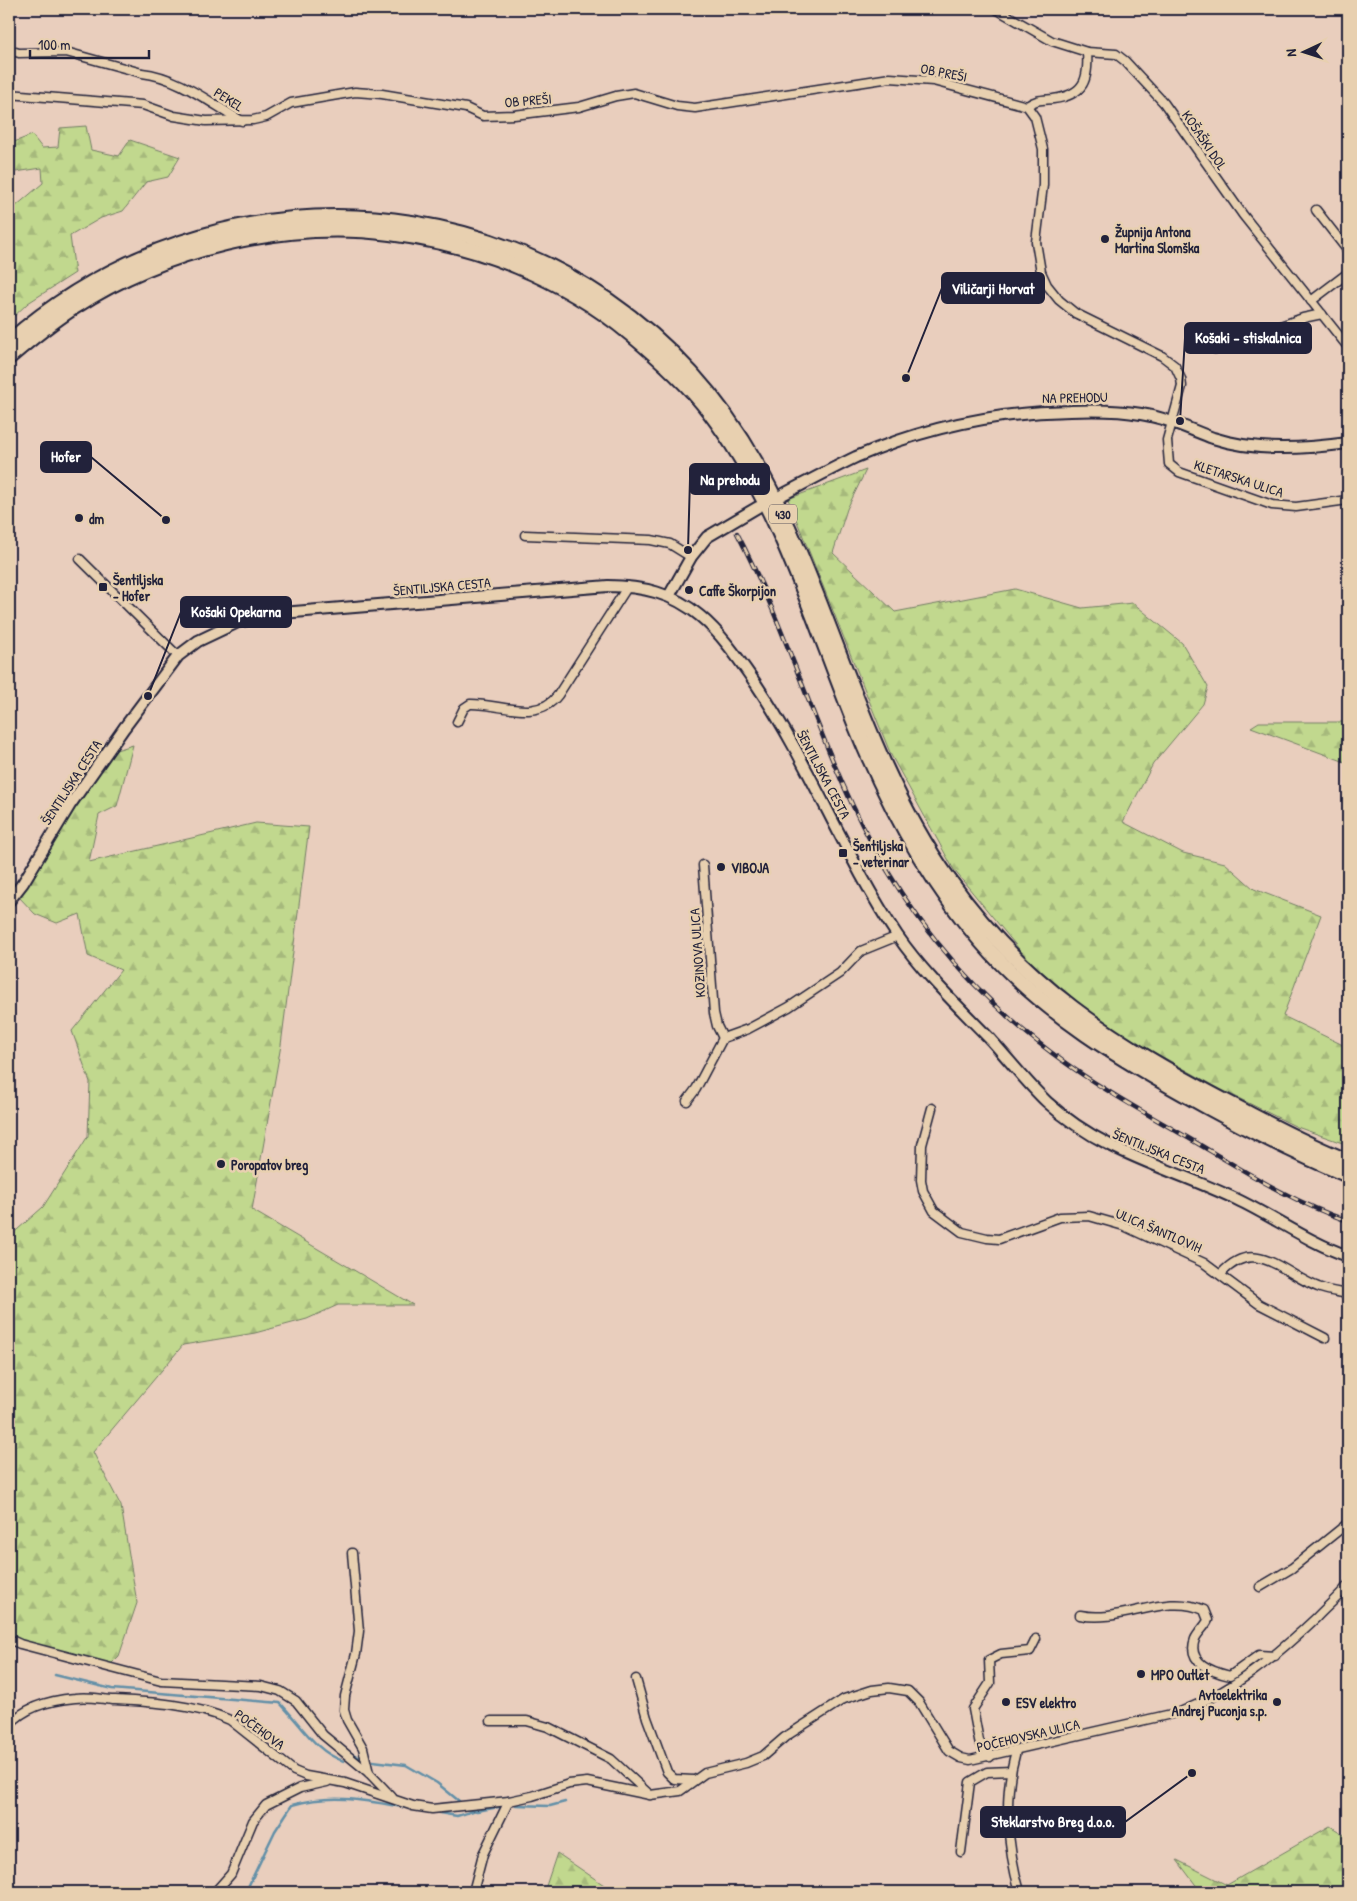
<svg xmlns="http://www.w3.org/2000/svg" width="1357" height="1901" viewBox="0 0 1357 1901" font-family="'Patrick Hand',sans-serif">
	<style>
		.forest { fill: url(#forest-firs); stroke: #727d64 }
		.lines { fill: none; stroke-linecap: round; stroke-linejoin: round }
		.stream { stroke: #6490a8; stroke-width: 2.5 }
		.minor-casing { stroke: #22223b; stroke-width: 11 }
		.tertiary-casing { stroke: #22223b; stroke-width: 14 }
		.trunk-casing { stroke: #22223b; stroke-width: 18 }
		.minor { stroke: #e8d0b0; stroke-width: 8 }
		.tertiary { stroke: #e8d0b0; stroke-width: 10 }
		.trunk { stroke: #e8d0b0; stroke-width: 14 }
		.rail-casing { stroke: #22223b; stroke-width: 4.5 }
		.rail { stroke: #e8d0b0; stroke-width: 2.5; stroke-dasharray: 8; stroke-linecap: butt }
		.poi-dot { fill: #22223b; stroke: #e8d0b0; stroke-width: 2 }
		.labels { text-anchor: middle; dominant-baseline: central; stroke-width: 5; stroke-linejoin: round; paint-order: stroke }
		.shield { fill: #e8d0b0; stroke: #5d565e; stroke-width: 1 }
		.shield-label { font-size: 12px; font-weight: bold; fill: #22223b }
		.street-label { font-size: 14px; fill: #22223b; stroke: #e8d0b0 }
		.poi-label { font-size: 14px; font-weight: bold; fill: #22223b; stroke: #e8d0b0; text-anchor: start }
		.leader { fill: none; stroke: #22223b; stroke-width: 2 }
		.callout-dot { fill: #22223b; stroke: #e8d0b0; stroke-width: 2 }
		.callout { fill: #22223b; stroke: #22223b; stroke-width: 2 }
		.callout-label { font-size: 15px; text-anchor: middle; font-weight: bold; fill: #fff }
	</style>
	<defs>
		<pattern id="forest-firs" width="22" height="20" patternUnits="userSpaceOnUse" patternTransform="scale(1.25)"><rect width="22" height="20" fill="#c1d88e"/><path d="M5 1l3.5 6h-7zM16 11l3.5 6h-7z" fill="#a6b97b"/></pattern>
	</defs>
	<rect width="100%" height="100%" fill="#e9cebd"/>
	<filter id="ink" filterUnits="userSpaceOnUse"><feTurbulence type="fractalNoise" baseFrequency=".02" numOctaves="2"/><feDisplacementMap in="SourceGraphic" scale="10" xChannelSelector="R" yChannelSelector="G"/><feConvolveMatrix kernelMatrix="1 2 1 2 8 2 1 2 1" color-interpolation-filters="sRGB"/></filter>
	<g filter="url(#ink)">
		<g class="forest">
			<polygon points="86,126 91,150 119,156 130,140 180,157 168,177 146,182 123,211 101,218 70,236 75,273 28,303 9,321 9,212 43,183 42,168 9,173 9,144 32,135 42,148 58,147 60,128"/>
			<polygon points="866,470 847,509 833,553 895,612 1015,589 1082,608 1133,603 1182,643 1208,687 1203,704 1153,764 1123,822 1183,853 1225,863 1254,889 1321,915 1283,1016 1343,1045 1348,1045 1348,1145 1297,1127 1220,1089 1104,1024 1028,960 954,870 891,755 788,499"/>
			<polygon points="1259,722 1348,722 1348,763 1251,727"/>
			<polygon points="133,745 117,806 99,815 89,862 256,823 309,827 281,1045 252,1210 413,1305 338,1305 307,1319 255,1333 183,1345 93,1452 121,1506 137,1603 119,1656 107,1668 9,1641 9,1237 43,1207 88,1136 90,1082 72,1031 121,970 88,956 80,914 57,923 35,914 19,897 72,813 116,750"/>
			<polygon points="1330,1826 1348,1837 1348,1892 1201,1892 1177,1860 1227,1885"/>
			<polygon points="557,1853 604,1885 603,1892 544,1892"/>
		</g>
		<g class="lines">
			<g class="stream">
				<path d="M55,1675L112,1689L280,1703C300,1723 316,1753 344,1761"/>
				<polyline points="353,1754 362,1759"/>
				<polyline points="373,1761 406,1765 437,1783 459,1801"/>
				<polyline points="516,1805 550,1806 565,1802"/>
				<polyline points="467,1809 477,1811 504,1806"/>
				<polyline points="434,1812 457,1816 473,1811"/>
				<path d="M247,1889L275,1831L292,1805C333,1793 368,1801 408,1808"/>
			</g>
			<g class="minor-casing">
				<g id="minor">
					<polyline points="996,9 1052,41 1087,52 1116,54 1125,61 1164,103 1243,215 1348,347"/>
					<path d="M9,50L19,53L66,52L142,73C179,77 210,103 242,121"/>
					<polyline points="9,94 143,105 174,116 206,121 253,120 266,117 291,103 355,92 382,94 466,108 483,116 514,115 579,107 616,96 634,93 677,106 695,108 890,78 933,81 1027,106 1035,117 1043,149 1043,185 1036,242 1041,272 1047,285 1059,300 1075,313 1162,356 1175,366 1181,379 1182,386 1167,440 1169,464 1179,472 1272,505 1296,507 1348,500"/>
					<path d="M1027,106C1036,99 1043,100 1053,99C1084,95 1089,80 1087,52"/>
					<polyline points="1316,210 1348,251"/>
					<polyline points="1311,301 1348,273"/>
					<polyline points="1215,349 1303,318 1322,314"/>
					<polyline points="525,535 651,540 670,544 691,557"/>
					<polyline points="80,559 178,656"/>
					<path d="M457,722L464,708L470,704C499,703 537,723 558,695L628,586"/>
					<polyline points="703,865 714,1013 717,1026 723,1038"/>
					<polyline points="687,1101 696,1089 723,1038 748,1029 789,1007 840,973 861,951 898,936"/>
					<polyline points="932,1108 922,1145 921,1180 923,1191 934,1211 962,1232 987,1238 999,1239 1060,1217 1089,1216 1124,1226 1204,1263 1259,1304 1325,1338"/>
					<path d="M1221,1274C1255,1236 1282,1273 1318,1287C1327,1291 1338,1292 1348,1294"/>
					<polyline points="352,1553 359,1631 356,1654 345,1696 344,1710 347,1720 363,1748 369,1773"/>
					<polyline points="1260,1587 1292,1568 1348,1523"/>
					<path d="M1080,1615C1122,1624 1165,1592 1204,1610L1208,1620C1205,1627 1198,1632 1195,1639C1186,1663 1213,1672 1230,1676L1259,1655L1275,1656"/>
					<polyline points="9,1639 20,1644 161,1681 261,1686 280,1691 296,1701 323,1735 369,1773 392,1797"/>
					<polyline points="636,1679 647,1718 667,1772 674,1779 693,1780"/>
					<polyline points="491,1721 527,1721 548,1727 611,1759 650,1795"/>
					<path d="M9,1725C25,1707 51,1700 75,1698C87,1696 101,1699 113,1700C151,1702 194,1704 230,1720L294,1771L306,1776L345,1783L413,1806L432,1809L509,1801L532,1796L569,1784L587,1782L650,1795L680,1791L705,1773L746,1763L763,1756L785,1737L844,1699L872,1690L889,1688L908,1691L919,1702L949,1751L961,1758L970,1760L1180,1712C1233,1691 1275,1657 1316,1618C1326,1607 1339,1597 1348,1585"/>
					<path d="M1016,1751C1003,1796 1007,1847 1020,1892"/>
					<polyline points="990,1757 979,1741 973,1709 990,1683 989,1660 1001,1654 1030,1651 1036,1639"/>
					<polyline points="961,1852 970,1782 987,1772 1011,1771"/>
					<polyline points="215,1892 231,1874 253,1821 266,1805 300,1788 327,1782"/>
					<polyline points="473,1892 483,1854 509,1801"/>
				</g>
			</g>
			<g class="tertiary-casing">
				<g id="tertiary">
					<path d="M782,495C807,482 831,469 856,457C924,428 997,412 1070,411C1094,410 1118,410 1141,414C1167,418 1189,429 1213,438C1256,452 1304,449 1348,443"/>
					<polyline points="669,596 691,557 707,537 758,507"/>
					<path d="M9,901L23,883L70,805L124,728L178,656L198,641L238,622L282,613L608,586C642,586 673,593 700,616C722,634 740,661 756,684C810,764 844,855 897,935C924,974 958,1006 991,1040C1010,1061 1027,1083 1047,1102C1104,1154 1169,1167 1236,1199C1274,1217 1308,1242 1348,1256"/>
				</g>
			</g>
			<g class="trunk-casing">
				<g id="trunk">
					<path d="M9,342C244,137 602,189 757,465C831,598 860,755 949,880C1024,986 1112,1042 1224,1101C1265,1122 1306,1145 1348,1161"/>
					<path d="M9,357C30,339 51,322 74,307C163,249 284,219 390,233C478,244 562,277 631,334C660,358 687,382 709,411C780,504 813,620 856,726C887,803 926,877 980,940C1043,1014 1124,1061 1208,1107C1254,1132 1300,1155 1348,1175"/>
				</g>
			</g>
			<use href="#minor" class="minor"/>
			<use href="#tertiary" class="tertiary"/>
			<use href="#trunk" class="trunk"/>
			<g class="rail-casing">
				<path id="rail" d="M737,533C789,633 818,743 871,842C919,931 985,1006 1067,1064C1106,1092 1149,1115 1190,1139C1241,1169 1292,1202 1348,1221"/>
			</g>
			<use href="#rail" class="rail"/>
		</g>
	</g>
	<g class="poi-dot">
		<circle cx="1105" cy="239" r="5"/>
		<circle cx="79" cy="518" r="5"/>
		<rect x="98" y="582" width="10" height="10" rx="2.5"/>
		<circle cx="689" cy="590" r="5"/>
		<rect x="838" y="848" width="10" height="10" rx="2.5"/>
		<circle cx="721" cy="867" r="5"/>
		<circle cx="221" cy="1164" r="5"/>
		<circle cx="1141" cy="1674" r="5"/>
		<circle cx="1006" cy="1702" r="5"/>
		<circle cx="1277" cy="1702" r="5"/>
	</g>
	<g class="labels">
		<rect class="shield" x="769" y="504.5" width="28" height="19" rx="4"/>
		<g class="shield-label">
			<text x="783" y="514">430</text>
		</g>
		<g class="street-label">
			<text transform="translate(944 72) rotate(11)">OB PREŠI</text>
			<text transform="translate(229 99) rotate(32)">PEKEL</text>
			<text transform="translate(528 100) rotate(-5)">OB PREŠI</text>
			<text transform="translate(1205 140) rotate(56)">KOŠAŠKI DOL</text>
			<text transform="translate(1075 397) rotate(-1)">NA PREHODU</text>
			<text transform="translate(1239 478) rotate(18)">KLETARSKA ULICA</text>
			<text transform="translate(442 586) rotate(-5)">ŠENTILJSKA CESTA</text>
			<text transform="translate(824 774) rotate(62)">ŠENTILJSKA CESTA</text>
			<text transform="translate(71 782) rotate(-57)">ŠENTILJSKA CESTA</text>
			<text transform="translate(697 953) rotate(-94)">KOZINOVA ULICA</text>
			<text transform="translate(1159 1151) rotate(22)">ŠENTILJSKA CESTA</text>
			<text transform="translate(1159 1230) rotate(23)">ULICA ŠANTLOVIH</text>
			<text transform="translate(260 1729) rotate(36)">POČEHOVA</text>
			<text transform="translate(1028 1735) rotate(-13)">POČEHOVSKA ULICA</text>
		</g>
		<g class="poi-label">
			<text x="1115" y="231">Župnija Antona<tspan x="1115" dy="16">Martina Slomška</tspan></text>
			<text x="89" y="518">dm</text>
			<text x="113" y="579">Šentiljska<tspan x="113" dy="16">- Hofer</tspan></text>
			<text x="699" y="590">Caffe Škorpijon</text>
			<text x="853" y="845">Šentiljska<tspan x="853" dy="16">- veterinar</tspan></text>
			<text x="731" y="867">VIBOJA</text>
			<text x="231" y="1164">Poropatov breg</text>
			<text x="1151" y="1674">MPO Outlet</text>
			<text x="1267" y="1694" text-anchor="end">Avtoelektrika<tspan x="1267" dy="16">Andrej Puconja s.p.</tspan></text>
			<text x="1016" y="1702">ESV elektro</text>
		</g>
	</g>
	<path class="leader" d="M906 378L942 288M1180 421L1185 338M166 520L91 457M688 550L690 479M148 696L181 612M1192 1773L1125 1822"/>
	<g class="callout-dot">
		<circle cx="906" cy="378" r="5"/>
		<circle cx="1180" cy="421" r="5"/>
		<circle cx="166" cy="520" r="5"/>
		<circle cx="688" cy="550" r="5"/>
		<circle cx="148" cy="696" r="5"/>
		<circle cx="1192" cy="1773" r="5"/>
	</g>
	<g class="callout">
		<rect x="942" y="273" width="102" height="30" rx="5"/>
		<rect x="1185" y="323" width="126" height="30" rx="5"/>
		<rect x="41" y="442" width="50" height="30" rx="5"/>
		<rect x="690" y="464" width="79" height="30" rx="5"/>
		<rect x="181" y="597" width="110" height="30" rx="5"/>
		<rect x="981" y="1807" width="144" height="30" rx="5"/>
	</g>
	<g class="callout-label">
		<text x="993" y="294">Viličarji Horvat</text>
		<text x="1248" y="343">Košaki - stiskalnica</text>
		<text x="66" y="462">Hofer</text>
		<text x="730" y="485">Na prehodu</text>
		<text x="236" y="617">Košaki Opekarna</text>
		<text x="1053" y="1827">Steklarstvo Breg d.o.o.</text>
	</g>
	<rect width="1357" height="1901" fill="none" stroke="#e8d0b0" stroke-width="30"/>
	<rect x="15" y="15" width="1327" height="1871" fill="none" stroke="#22223b" stroke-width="2" filter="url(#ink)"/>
	<g transform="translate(1304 52) rotate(266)" stroke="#e8d0b0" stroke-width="4" paint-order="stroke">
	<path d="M0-4L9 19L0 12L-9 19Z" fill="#22223b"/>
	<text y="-8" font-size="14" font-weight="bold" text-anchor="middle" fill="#22223b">N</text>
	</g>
	<path d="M30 50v8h119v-8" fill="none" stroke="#22223b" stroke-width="2.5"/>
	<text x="38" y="50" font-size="15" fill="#22223b" stroke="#e8d0b0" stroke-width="4" paint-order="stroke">100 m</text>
</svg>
